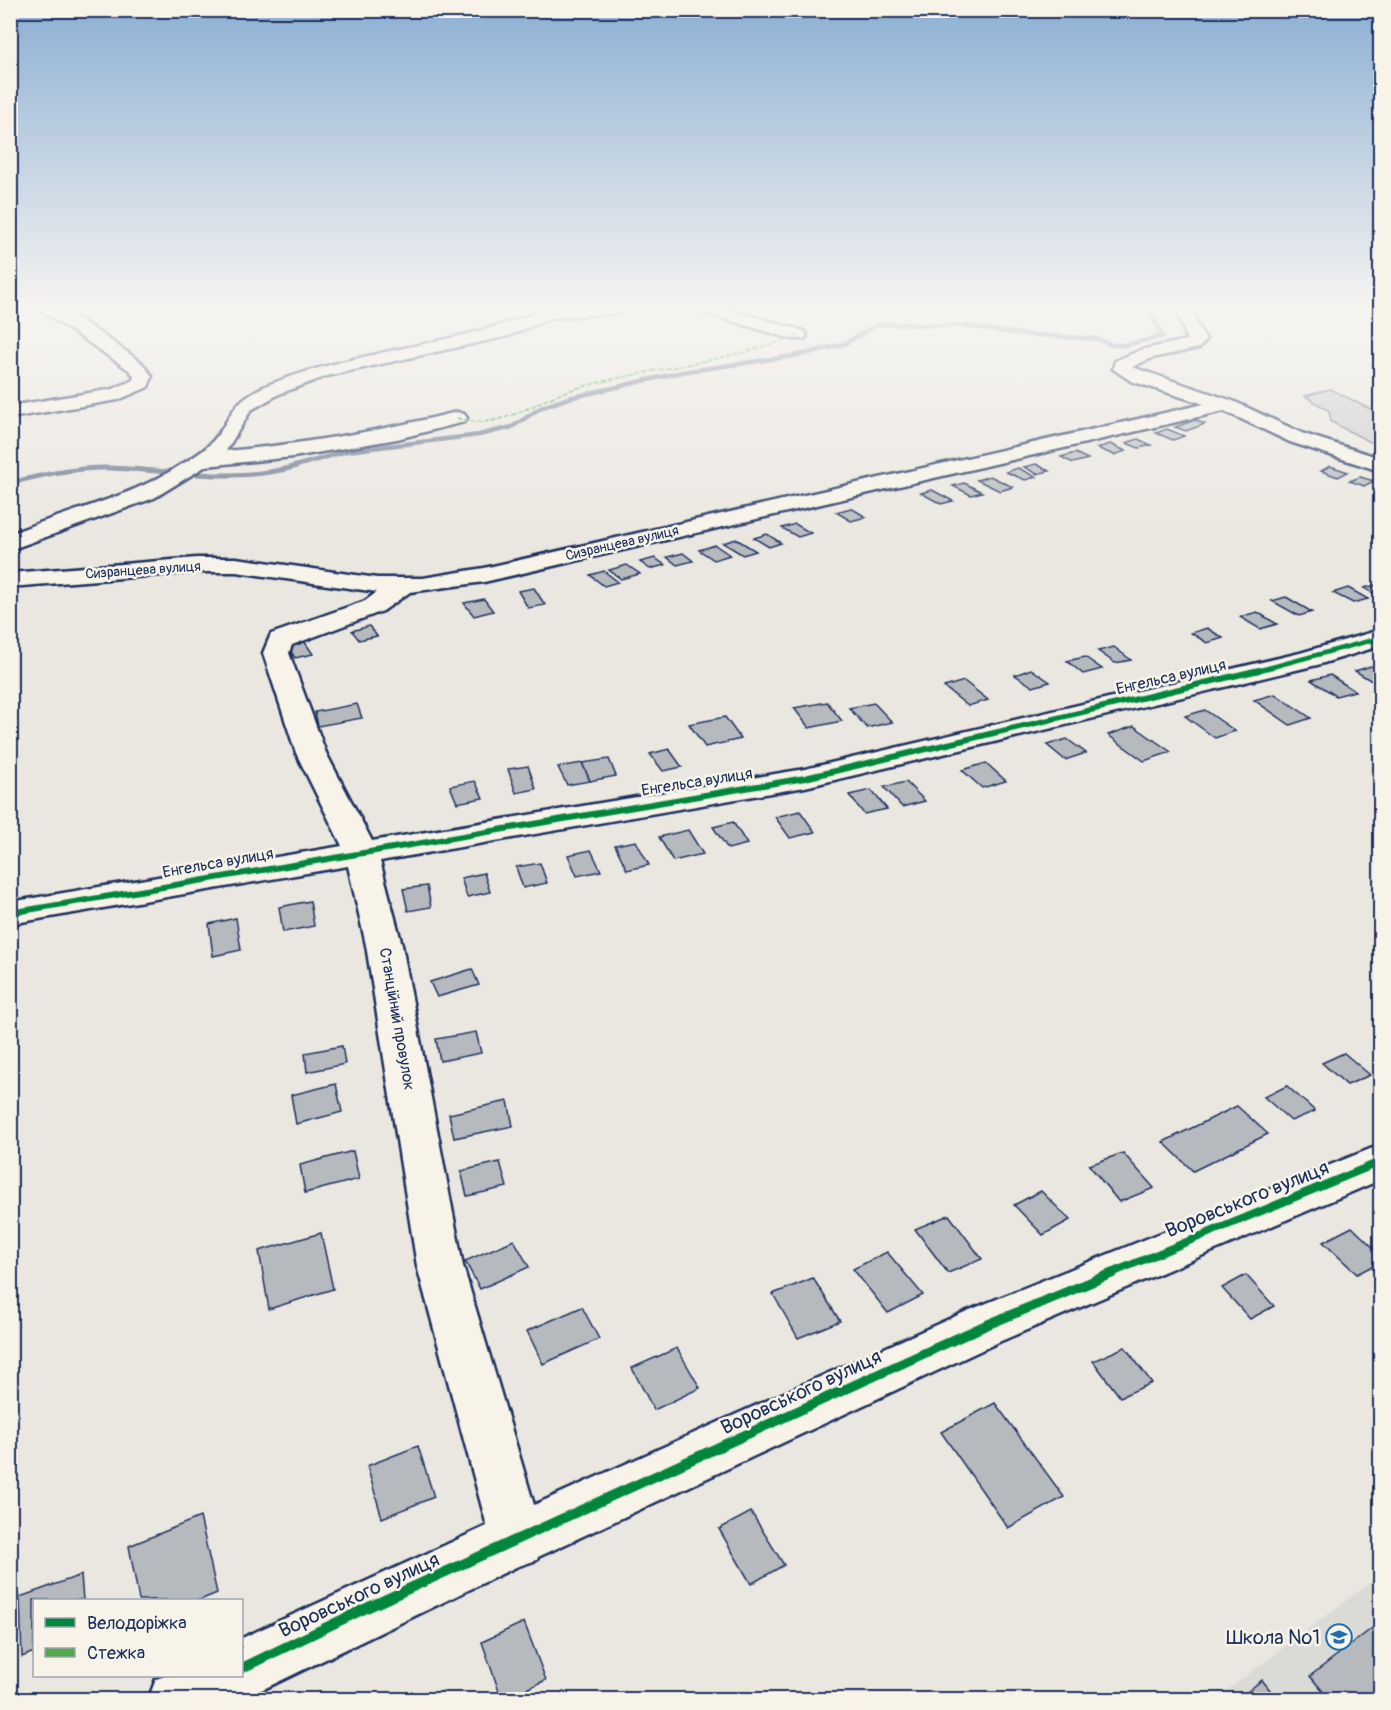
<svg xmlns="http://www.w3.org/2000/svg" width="1391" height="1710" viewBox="0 0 1391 1710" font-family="Pangolin,sans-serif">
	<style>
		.built { fill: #dadad6 }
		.green { fill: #cbcccd; stroke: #737e96; stroke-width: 1.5 }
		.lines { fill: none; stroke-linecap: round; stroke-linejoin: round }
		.stream-far1 { stroke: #6d7892; stroke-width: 4.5 }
		.stream { stroke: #6d7892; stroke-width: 5 }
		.building { fill: #b6babf; stroke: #1b2f5e; stroke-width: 1.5 }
		.minor-casing { stroke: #1b2f5e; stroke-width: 5 }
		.minor { fill: #f7f3e8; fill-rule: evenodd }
		.quiet { stroke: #52ab49; stroke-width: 2; stroke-dasharray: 5 2; stroke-linecap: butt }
		.cycleway-far3-casing { stroke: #f7f3e8; stroke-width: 8 }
		.cycleway-far2-casing { stroke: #f7f3e8; stroke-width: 10 }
		.cycleway-far1-casing { stroke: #f7f3e8; stroke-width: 11 }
		.cycleway-casing { stroke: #f7f3e8; stroke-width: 14 }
		.cycleway-far3 { stroke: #00873e; stroke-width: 4.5 }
		.cycleway-far2 { stroke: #00873e; stroke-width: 6 }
		.cycleway-far1 { stroke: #00873e; stroke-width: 8 }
		.cycleway { stroke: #00873e; stroke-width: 10 }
		.labels { text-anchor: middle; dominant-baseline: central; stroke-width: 5; stroke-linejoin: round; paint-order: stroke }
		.far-street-label { font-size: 14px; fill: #1b2f5e; stroke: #f7f3e8 }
		.street-label { font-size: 16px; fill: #1b2f5e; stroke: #f7f3e8 }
		.near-street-label { font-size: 20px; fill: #1b2f5e; stroke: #f7f3e8 }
		.near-poi-label { font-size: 20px; fill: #1b2f5e; stroke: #f7f3e8; text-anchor: end }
	</style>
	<rect width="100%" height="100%" fill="#eae7e0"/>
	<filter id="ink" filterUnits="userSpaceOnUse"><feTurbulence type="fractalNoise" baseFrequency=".0167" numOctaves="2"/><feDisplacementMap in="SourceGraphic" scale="12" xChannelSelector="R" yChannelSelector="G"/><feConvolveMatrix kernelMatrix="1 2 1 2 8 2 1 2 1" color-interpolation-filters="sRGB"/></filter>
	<g filter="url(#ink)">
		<polygon class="built" points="1380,1575 1380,1699 1215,1699"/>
		<polygon class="green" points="1330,389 1380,414 1380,447 1331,422 1329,411 1305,396"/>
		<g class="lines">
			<polyline class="stream-far1" points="292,467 347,451 479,435 512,427 542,407 569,398 682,372 800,355 844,344 878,324 967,326 1020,334 1098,339 1112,345 1126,345 1163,336 1147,308"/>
			<path class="stream" d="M10,483C42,475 76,467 110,468C173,470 235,484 297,466"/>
		</g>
		<g class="building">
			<polygon points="1195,420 1205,424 1186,431 1175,427"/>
			<polygon points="1167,429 1184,436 1173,440 1156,433"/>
			<polygon points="1138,439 1151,445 1139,448 1126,443"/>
			<polygon points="1110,444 1126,451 1114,455 1097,448"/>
			<polygon points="1075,453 1088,459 1073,463 1061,457"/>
			<polygon points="1036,464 1049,471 1037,474 1024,467"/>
			<polygon points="1330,466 1348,472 1338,477 1321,471"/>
			<polygon points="1018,468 1036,477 1025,480 1006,472"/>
			<polygon points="990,476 1013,487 1000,491 977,480"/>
			<polygon points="1360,477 1374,481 1364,486 1350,481"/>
			<polygon points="964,483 982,492 971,495 953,486"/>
			<polygon points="932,490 953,501 941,504 921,493"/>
			<polygon points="851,508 866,517 851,521 836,512"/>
			<polygon points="795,524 811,533 798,537 782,528"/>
			<polygon points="767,534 781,543 769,547 754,538"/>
			<polygon points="736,539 756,551 743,555 723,543"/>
			<polygon points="715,545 730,555 714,560 699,550"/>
			<polygon points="683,553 693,561 677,565 667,557"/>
			<polygon points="655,558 665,565 650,569 640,562"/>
			<polygon points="627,565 640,574 621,579 609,570"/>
			<polygon points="604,571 618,582 604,586 590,575"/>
			<polygon points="1376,585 1380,587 1380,597 1364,588"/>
			<polygon points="534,588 545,605 528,608 518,591"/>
			<polygon points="1348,588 1368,599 1353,603 1333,593"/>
			<polygon points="1286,597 1312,612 1299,616 1272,601"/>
			<polygon points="484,599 493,611 474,616 464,603"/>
			<polygon points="1257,612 1277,624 1260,629 1240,617"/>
			<polygon points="369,626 377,636 359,640 352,631"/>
			<polygon points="1207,628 1223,638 1207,643 1191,633"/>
			<polygon points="304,641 313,654 295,658 287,645"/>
			<polygon points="1114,647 1131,660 1115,663 1098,651"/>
			<polygon points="1085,657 1102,669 1083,674 1067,661"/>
			<polygon points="1371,666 1380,672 1380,686 1355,671"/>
			<polygon points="1031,669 1050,682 1033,687 1015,675"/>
			<polygon points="1330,675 1355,691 1336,696 1311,680"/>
			<polygon points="964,681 988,700 968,706 944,687"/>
			<polygon points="1275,694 1311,718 1290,725 1254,700"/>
			<polygon points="827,702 842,721 809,728 794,708"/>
			<polygon points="874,703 892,722 867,728 849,708"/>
			<polygon points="357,704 362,718 318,726 315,712"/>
			<polygon points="1205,710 1235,731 1215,738 1185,716"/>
			<polygon points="725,717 741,739 705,747 689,724"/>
			<polygon points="1134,726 1171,752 1144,761 1108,735"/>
			<polygon points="1067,739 1086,753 1065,760 1047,745"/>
			<polygon points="669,749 682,767 663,771 650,754"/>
			<polygon points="609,759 616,776 590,781 582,763"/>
			<polygon points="582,763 590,781 567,785 558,767"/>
			<polygon points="986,763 1006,781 982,788 962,770"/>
			<polygon points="528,766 536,789 516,793 508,769"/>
			<polygon points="475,781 483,798 457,803 450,786"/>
			<polygon points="906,782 925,801 902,807 884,787"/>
			<polygon points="871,790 887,809 864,814 849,795"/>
			<polygon points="800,811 815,832 790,838 775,817"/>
			<polygon points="733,822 747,844 728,849 713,827"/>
			<polygon points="688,830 703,854 673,861 659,837"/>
			<polygon points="636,841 649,865 627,870 615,845"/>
			<polygon points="591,850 601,871 577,876 568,855"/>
			<polygon points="540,863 547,883 523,888 516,867"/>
			<polygon points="484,873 490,892 467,897 461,878"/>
			<polygon points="427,886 431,907 408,911 403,889"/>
			<polygon points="310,901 314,926 283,932 279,907"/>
			<polygon points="236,918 241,950 213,956 209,924"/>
			<polygon points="472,969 479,985 437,997 430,982"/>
			<polygon points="476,1032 481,1053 440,1061 436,1039"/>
			<polygon points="342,1046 345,1064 307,1072 305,1053"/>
			<polygon points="1344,1053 1370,1075 1347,1085 1322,1063"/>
			<polygon points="336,1084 342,1112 296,1124 291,1095"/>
			<polygon points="1287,1086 1315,1111 1291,1121 1264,1097"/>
			<polygon points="508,1101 513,1126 454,1138 449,1114"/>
			<polygon points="1237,1106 1268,1134 1193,1171 1163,1142"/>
			<polygon points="353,1151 359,1179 305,1193 300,1165"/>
			<polygon points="1123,1153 1154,1188 1119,1202 1089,1165"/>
			<polygon points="500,1162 507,1187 467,1196 461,1171"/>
			<polygon points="1041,1191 1070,1220 1043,1235 1014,1205"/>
			<polygon points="949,1215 982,1259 948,1273 915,1229"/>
			<polygon points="1352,1227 1380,1254 1380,1262 1357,1274 1323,1242"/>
			<polygon points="321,1233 333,1289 269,1309 259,1251"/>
			<polygon points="514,1240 529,1267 480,1289 465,1261"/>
			<polygon points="887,1252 923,1295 888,1313 853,1269"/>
			<polygon points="1246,1275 1274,1306 1250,1319 1222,1288"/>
			<polygon points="813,1278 840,1321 798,1338 773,1294"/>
			<polygon points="582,1307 599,1339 543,1364 527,1331"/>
			<polygon points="1125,1347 1152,1383 1120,1397 1093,1361"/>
			<polygon points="677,1348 700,1388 654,1410 632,1368"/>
			<polygon points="995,1403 1064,1497 1008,1528 941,1432"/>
			<polygon points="418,1446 434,1497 382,1518 367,1466"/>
			<polygon points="751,1512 784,1565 751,1584 719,1529"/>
			<polygon points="200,1517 217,1593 200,1600 139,1600 129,1546"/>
			<polygon points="81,1575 83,1600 34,1600 34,1652 22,1657 20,1597"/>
			<polygon points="524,1622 546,1680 502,1700 482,1642"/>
			<polygon points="1380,1622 1380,1700 1330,1700 1310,1676"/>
			<polygon points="1262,1680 1278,1700 1237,1700"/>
		</g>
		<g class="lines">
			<g class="minor-casing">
				<g id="minor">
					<polygon points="38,308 60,308 68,311 141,362 152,376 148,387 118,400 10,418 10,406 113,389 133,380 134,376 129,370"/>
					<path d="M536,308H627L619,313L551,318L508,336L327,376L279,394L251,410L226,451C304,444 381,431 457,412L464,414L467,418L464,422L397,439L293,457L206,466L154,498L10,550V534C63,512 122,500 171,471C183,463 199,455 209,445C234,420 226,402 268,385C354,351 449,346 536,313Z"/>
					<polygon points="699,308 724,308 804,331 807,335 804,339 792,339 701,312"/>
					<polygon points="1176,308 1192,308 1197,324 1206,340 1199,348 1152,358 1132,367 1233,401 1304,434 1380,458 1380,471 1290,442 1224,411 484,582 410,592 383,611 292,645 289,653 326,753 372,841 805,769 1300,653 1380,630 1380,646 1317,665 805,787 380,861 402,945 463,1266 534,1505 967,1311 1380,1145 1380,1180 1001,1341 538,1557 537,1560 516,1567 241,1700 148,1700 156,1679 165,1676 242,1676 242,1638 487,1526 417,1266 366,945 348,866 10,924 10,902 342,846 296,753 263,653 271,634 365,601 377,592 236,572 197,572 10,587 10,573 197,558 236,558 377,578 423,578 484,568 1204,404 1131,381 1113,369 1115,361 1141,350 1187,340"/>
				</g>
			</g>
			<use href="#minor" class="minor"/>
			<path class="quiet" d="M457,418C499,433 535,400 574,389C648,368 726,363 798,335"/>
			<g class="cycleway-far3-casing">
				<polyline id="cycleway-far3" points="1253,672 1380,638"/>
			</g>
			<g class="cycleway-far2-casing">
				<polyline id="cycleway-far2" points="10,913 805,778 1259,670"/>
			</g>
			<g class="cycleway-far1-casing">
				<polyline id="cycleway-far1" points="1109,1274 1380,1162"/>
			</g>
			<g class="cycleway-casing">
				<polyline id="cycleway" points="242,1668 360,1611 984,1326 1113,1273"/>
			</g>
			<use href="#cycleway-far3" class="cycleway-far3"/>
			<use href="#cycleway-far2" class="cycleway-far2"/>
			<use href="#cycleway-far1" class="cycleway-far1"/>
			<use href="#cycleway" class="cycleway"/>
		</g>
	</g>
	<linearGradient id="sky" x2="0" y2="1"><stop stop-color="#8cafd3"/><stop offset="0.56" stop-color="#f6f4f1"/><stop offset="1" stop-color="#f6f4f1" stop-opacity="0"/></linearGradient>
	<rect width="1391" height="547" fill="url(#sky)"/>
	<defs>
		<g id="school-ring" transform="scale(1.35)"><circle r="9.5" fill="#f7f3e8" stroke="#1f6fb2" stroke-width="1.5"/><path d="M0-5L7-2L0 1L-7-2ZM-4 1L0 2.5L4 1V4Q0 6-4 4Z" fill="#1f6fb2"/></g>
	</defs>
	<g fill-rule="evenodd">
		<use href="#school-ring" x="1339" y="1637"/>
	</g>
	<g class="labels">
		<g class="far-street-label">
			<text transform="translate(622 543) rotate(-13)">Сизранцева вулиця</text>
			<text transform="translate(143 570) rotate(-4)">Сизранцева вулиця</text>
		</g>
		<g class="street-label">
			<text transform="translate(1171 677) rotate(-13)">Енгельса вулиця</text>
			<text transform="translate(697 782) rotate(-9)">Енгельса вулиця</text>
			<text transform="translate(218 863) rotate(-10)">Енгельса вулиця</text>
			<text transform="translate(397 1019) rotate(80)">Станційний провулок</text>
		</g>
		<g class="near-street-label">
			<text transform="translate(1247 1199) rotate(-22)">Воровського вулиця</text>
			<text transform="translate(801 1392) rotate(-25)">Воровського вулиця</text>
			<text transform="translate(359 1595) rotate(-25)">Воровського вулиця</text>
		</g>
		<g class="near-poi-label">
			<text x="1320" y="1637">Школа №1</text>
		</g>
	</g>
	<rect width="1391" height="1710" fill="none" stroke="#f7f3e8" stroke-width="36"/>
	<rect x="18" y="18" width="1355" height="1674" fill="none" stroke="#1b2f5e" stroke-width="2" filter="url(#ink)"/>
	<rect x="33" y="1599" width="210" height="78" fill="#f7f3e8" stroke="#9fa5b1" stroke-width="1.5"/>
	<rect x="45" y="1618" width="30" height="9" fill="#00873e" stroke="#9fa5b1" stroke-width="1.5"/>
	<text x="87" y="1629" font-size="18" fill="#1b2f5e">Велодоріжка</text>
	<rect x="45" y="1648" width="30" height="9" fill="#52ab49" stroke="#9fa5b1" stroke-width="1.5"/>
	<text x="87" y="1659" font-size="18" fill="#1b2f5e">Стежка</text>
</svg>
